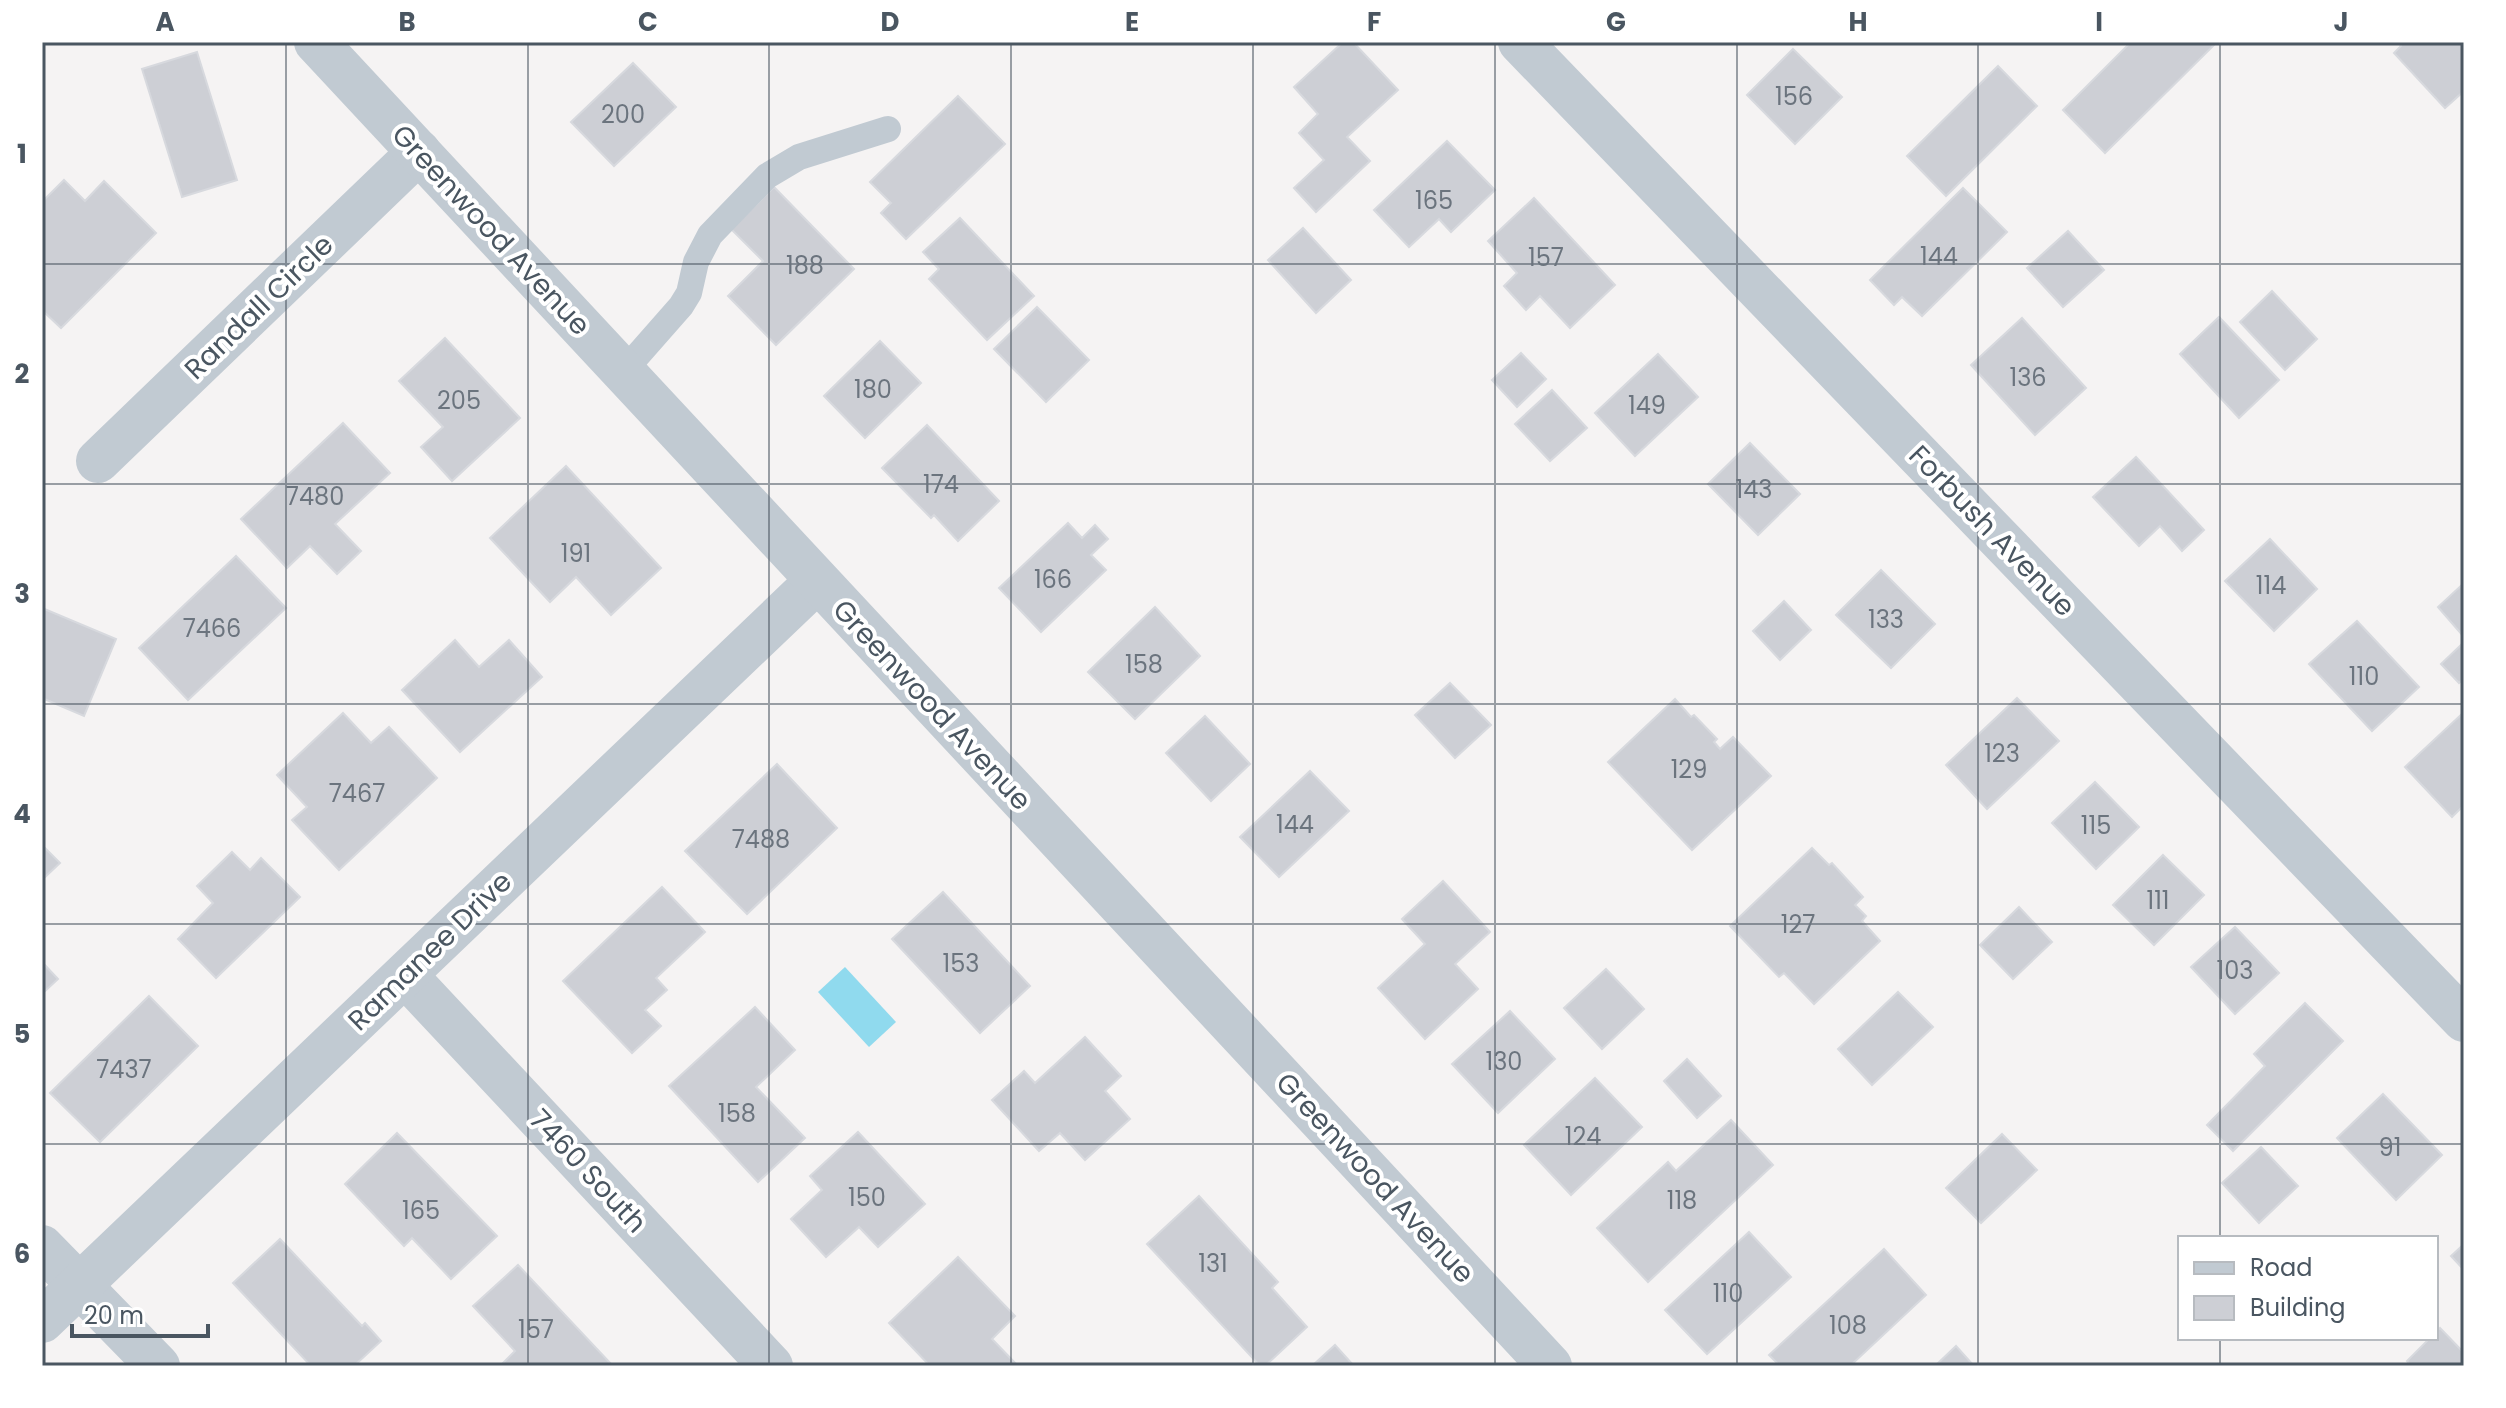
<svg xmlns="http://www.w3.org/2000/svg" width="2506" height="1408" viewBox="0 0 2506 1408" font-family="Poppins,sans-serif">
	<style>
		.water { fill: #90daee }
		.building { fill: #cdcfd5; stroke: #d7d9de; stroke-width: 2 }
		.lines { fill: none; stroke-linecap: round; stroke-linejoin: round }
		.service { stroke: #c1cad2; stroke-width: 26 }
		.minor { stroke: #c1cad2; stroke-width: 44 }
		.tertiary { stroke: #c1cad2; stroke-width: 44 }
		.grid { fill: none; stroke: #4a5661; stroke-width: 2; stroke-opacity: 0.55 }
		.labels { text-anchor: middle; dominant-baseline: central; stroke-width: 8; stroke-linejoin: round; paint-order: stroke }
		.number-label { font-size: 24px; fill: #6b747e }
		.street-label { font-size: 28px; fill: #4a5661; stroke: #fff }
		.neatline { fill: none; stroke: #4a5661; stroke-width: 3 }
		.grid-label { font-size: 26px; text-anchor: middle; font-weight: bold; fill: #4a5661 }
	</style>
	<rect width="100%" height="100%" fill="#f5f3f3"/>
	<polygon class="water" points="845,967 896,1022 869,1047 818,992"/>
	<g class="building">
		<polygon points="1343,42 1353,42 1398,90 1347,137 1370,161 1316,212 1294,188 1324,160 1299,133 1318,114 1294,87"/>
		<polygon points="2131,42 2217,42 2105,153 2063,110"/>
		<polygon points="2398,42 2464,42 2464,91 2445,108 2394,53 2401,46"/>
		<polygon points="1793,49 1842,97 1795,144 1747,95"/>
		<polygon points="197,52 237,180 182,197 142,69"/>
		<polygon points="633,63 676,107 614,166 571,122"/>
		<polygon points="1998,66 2037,106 1946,196 1907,156"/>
		<polygon points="958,96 1005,144 906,239 881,213 891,203 870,182"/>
		<polygon points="1447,141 1495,190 1451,232 1439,219 1409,247 1374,210"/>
		<polygon points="64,180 85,201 104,181 156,233 61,328 42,310 42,202"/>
		<polygon points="774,187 854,269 776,345 728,296 763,261 731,229"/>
		<polygon points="1963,188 2007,232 1922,316 1902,297 1894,305 1870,280"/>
		<polygon points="1534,198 1615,285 1570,328 1540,296 1526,310 1504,286 1517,273 1488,241"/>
		<polygon points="960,218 1034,296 987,340 929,279 939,269 923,252"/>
		<polygon points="1303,228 1351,280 1316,313 1268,260"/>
		<polygon points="2068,231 2104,270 2063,307 2027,268"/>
		<polygon points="2272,291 2317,339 2285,370 2240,322"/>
		<polygon points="1037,307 1089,360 1046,402 994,349"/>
		<polygon points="2219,317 2279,380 2239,418 2180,354"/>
		<polygon points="2022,318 2086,388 2035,435 1971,365"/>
		<polygon points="445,338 520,418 452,481 421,447 443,427 399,381"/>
		<polygon points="880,341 921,383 865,438 824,396"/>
		<polygon points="1521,353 1546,379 1517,407 1492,380"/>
		<polygon points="1658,354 1698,397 1635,456 1595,413"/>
		<polygon points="1552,390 1587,428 1550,461 1515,424"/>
		<polygon points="343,423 390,473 335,524 361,551 337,574 310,546 287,568 241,519"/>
		<polygon points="927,425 999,501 958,541 934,515 931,518 882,468"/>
		<polygon points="1750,443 1800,494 1758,535 1708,484"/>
		<polygon points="2136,457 2204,530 2182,551 2160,526 2139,546 2093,497"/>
		<polygon points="566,466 661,568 611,615 576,577 550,602 490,538"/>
		<polygon points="1068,523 1082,538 1095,525 1108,539 1091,555 1106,570 1041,632 999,588"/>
		<polygon points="2270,539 2317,589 2274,631 2225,581"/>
		<polygon points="236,556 286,608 188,700 139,648"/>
		<polygon points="1881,570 1935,624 1891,668 1836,615"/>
		<polygon points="2464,583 2464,637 2438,607"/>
		<polygon points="1784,601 1811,630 1780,660 1753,631"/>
		<polygon points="1155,607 1200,656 1135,719 1088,672"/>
		<polygon points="42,608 116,639 84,716 42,698"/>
		<polygon points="2357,621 2419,687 2372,731 2309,664"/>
		<polygon points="455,640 479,667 509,640 542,677 460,752 402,690"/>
		<polygon points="2464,642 2464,678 2459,683 2441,664"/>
		<polygon points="1450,683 1491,725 1455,758 1415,715"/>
		<polygon points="2017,698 2059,741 1987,809 1946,765"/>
		<polygon points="1675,699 1691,717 1694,715 1717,739 1714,742 1720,749 1733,737 1771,776 1692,850 1608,762"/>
		<polygon points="2464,712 2464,805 2452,817 2405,767"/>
		<polygon points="343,713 371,743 389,727 437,778 339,870 292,820 307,807 277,775"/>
		<polygon points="1205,716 1250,764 1211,801 1166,753"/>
		<polygon points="777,764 837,828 747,914 685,851"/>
		<polygon points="1310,771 1349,811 1279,877 1240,837"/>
		<polygon points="2095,782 2139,827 2096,869 2052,823"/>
		<polygon points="42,845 60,863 42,880"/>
		<polygon points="1812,848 1829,865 1832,863 1863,897 1855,905 1866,916 1862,921 1880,941 1814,1004 1784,973 1779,977 1730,926"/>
		<polygon points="232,852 250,870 261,858 300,897 216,978 178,939 213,903 197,886"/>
		<polygon points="2163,855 2204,895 2154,945 2113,905"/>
		<polygon points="1443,881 1490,932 1455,964 1478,989 1425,1039 1378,988 1425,944 1402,919"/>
		<polygon points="662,887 705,932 656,978 667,990 645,1010 661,1026 632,1053 563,981"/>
		<polygon points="943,892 1030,986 980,1033 892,939"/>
		<polygon points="2019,907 2052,942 2013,979 1980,945"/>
		<polygon points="2235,927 2279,973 2235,1014 2191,967"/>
		<polygon points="42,962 58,979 42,994"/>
		<polygon points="1606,969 1644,1009 1602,1049 1564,1008"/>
		<polygon points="1898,992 1933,1027 1872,1085 1838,1049"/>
		<polygon points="149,996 198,1046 100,1142 50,1093"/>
		<polygon points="2305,1003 2343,1041 2233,1151 2207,1125 2265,1066 2254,1054"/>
		<polygon points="755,1007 795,1050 756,1087 805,1138 758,1182 669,1086"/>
		<polygon points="1510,1011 1555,1059 1498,1113 1452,1064"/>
		<polygon points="1085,1037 1121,1076 1105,1091 1130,1119 1085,1160 1060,1133 1039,1151 992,1100 1024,1071 1035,1083"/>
		<polygon points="1687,1059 1721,1096 1697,1118 1664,1081"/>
		<polygon points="1595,1078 1642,1127 1571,1195 1524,1145"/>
		<polygon points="2383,1094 2442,1155 2396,1200 2337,1138"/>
		<polygon points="1731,1120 1773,1165 1648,1282 1597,1228 1668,1162 1676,1171"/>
		<polygon points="858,1132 925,1204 878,1247 859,1227 826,1257 791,1219 822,1190 810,1176"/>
		<polygon points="397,1133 497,1236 451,1279 412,1238 404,1246 345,1184"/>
		<polygon points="2002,1134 2037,1170 1981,1223 1946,1188"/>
		<polygon points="2261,1147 2298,1186 2259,1223 2222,1183"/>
		<polygon points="1199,1196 1278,1282 1272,1288 1307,1327 1265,1366 1260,1366 1147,1244"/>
		<polygon points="1749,1232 1791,1277 1707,1354 1665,1310"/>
		<polygon points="280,1239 362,1326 365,1323 381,1341 354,1366 311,1366 233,1283"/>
		<polygon points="2464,1244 2464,1270 2451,1256"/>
		<polygon points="1884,1249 1926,1295 1850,1366 1780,1366 1769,1355"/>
		<polygon points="958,1257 1015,1316 992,1339 1018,1366 930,1366 889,1323"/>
		<polygon points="518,1265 613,1366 500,1366 515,1351 473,1306"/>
		<polygon points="2440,1328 2464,1353 2464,1366 2411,1366 2407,1361 2430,1338 2436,1338 2436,1332"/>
		<polygon points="1335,1345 1354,1366 1312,1366"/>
		<polygon points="1956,1346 1974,1366 1935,1366"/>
	</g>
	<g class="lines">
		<polyline class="service" points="623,372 681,306 689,293 696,262 710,235 767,176 799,157 888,129"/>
		<g class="minor">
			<polyline points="1520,42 2464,1020"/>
			<polyline points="98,461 419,152"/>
			<polyline points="405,975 771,1366"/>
			<polyline points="42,1247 158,1366"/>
			<polyline points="42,1321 817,581"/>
		</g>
		<polyline class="tertiary" points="316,42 1550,1366"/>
	</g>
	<path class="grid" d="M286,42V1366M528,42V1366M769,42V1366M1011,42V1366M1253,42V1366M1495,42V1366M1737,42V1366M1978,42V1366M2220,42V1238M42,264H2464M42,484H2464M42,704H2464M42,924H2464M42,1144H2464M2220,1338V1366"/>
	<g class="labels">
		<g class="number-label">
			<text x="1794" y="96">156</text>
			<text x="623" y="114">200</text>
			<text x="1434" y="200">165</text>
			<text x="1939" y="256">144</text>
			<text x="1546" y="257">157</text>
			<text x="805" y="265">188</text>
			<text x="2028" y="377">136</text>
			<text x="873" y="389">180</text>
			<text x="459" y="400">205</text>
			<text x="1647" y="405">149</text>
			<text x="941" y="484">174</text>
			<text x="1754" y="489">143</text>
			<text x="315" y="496">7480</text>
			<text x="576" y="553">191</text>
			<text x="1053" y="579">166</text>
			<text x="2271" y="585">114</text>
			<text x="1886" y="619">133</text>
			<text x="212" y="628">7466</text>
			<text x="1144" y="664">158</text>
			<text x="2364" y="676">110</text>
			<text x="2002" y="753">123</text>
			<text x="1689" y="769">129</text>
			<text x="357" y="793">7467</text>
			<text x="1295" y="824">144</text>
			<text x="2096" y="825">115</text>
			<text x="761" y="839">7488</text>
			<text x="2158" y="900">111</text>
			<text x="1798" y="924">127</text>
			<text x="961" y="963">153</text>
			<text x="2235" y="970">103</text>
			<text x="1504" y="1061">130</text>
			<text x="124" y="1069">7437</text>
			<text x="737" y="1113">158</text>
			<text x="1583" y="1136">124</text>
			<text x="2390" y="1147">91</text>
			<text x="867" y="1197">150</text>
			<text x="1682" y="1200">118</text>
			<text x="421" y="1210">165</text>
			<text x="1213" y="1263">131</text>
			<text x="1728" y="1293">110</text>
			<text x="1848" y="1325">108</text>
			<text x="536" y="1329">157</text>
		</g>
		<g class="street-label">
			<text transform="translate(491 230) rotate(47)">Greenwood Avenue</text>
			<text transform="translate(259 307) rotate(-44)">Randall Circle</text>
			<text transform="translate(1992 531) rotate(46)">Forbush Avenue</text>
			<text transform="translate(932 705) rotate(47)">Greenwood Avenue</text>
			<text transform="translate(430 951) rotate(-44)">Ramanee Drive</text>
			<text transform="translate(588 1171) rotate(47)">7460 South</text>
			<text transform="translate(1375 1178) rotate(47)">Greenwood Avenue</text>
		</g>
	</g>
	<rect width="2506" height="1408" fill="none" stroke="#ffffff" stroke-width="88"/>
	<rect x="2178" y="1236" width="260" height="104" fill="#ffffff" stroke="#b7bbc0" stroke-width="2"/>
	<rect x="2194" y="1262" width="40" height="12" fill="#c1cad2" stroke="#b7bbc0" stroke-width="2"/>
	<text x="2250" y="1276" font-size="24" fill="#4a5661">Road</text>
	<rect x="2194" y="1296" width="40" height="24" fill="#cdcfd5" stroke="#b7bbc0" stroke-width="2"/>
	<text x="2250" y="1316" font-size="24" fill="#4a5661">Building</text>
	<path d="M72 1324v12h136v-12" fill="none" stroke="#4a5661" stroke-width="4"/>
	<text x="84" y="1324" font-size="24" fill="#4a5661" stroke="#ffffff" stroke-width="6" paint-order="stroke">20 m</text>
	<rect x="44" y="44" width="2418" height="1320" class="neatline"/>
	<g class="grid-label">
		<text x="165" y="31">A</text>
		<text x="407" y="31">B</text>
		<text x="648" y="31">C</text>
		<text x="890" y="31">D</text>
		<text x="1132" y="31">E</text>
		<text x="1374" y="31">F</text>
		<text x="1616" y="31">G</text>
		<text x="1858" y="31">H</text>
		<text x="2099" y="31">I</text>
		<text x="2341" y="31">J</text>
		<text x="22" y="163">1</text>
		<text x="22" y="383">2</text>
		<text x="22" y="603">3</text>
		<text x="22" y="823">4</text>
		<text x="22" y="1043">5</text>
		<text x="22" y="1263">6</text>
	</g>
</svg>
